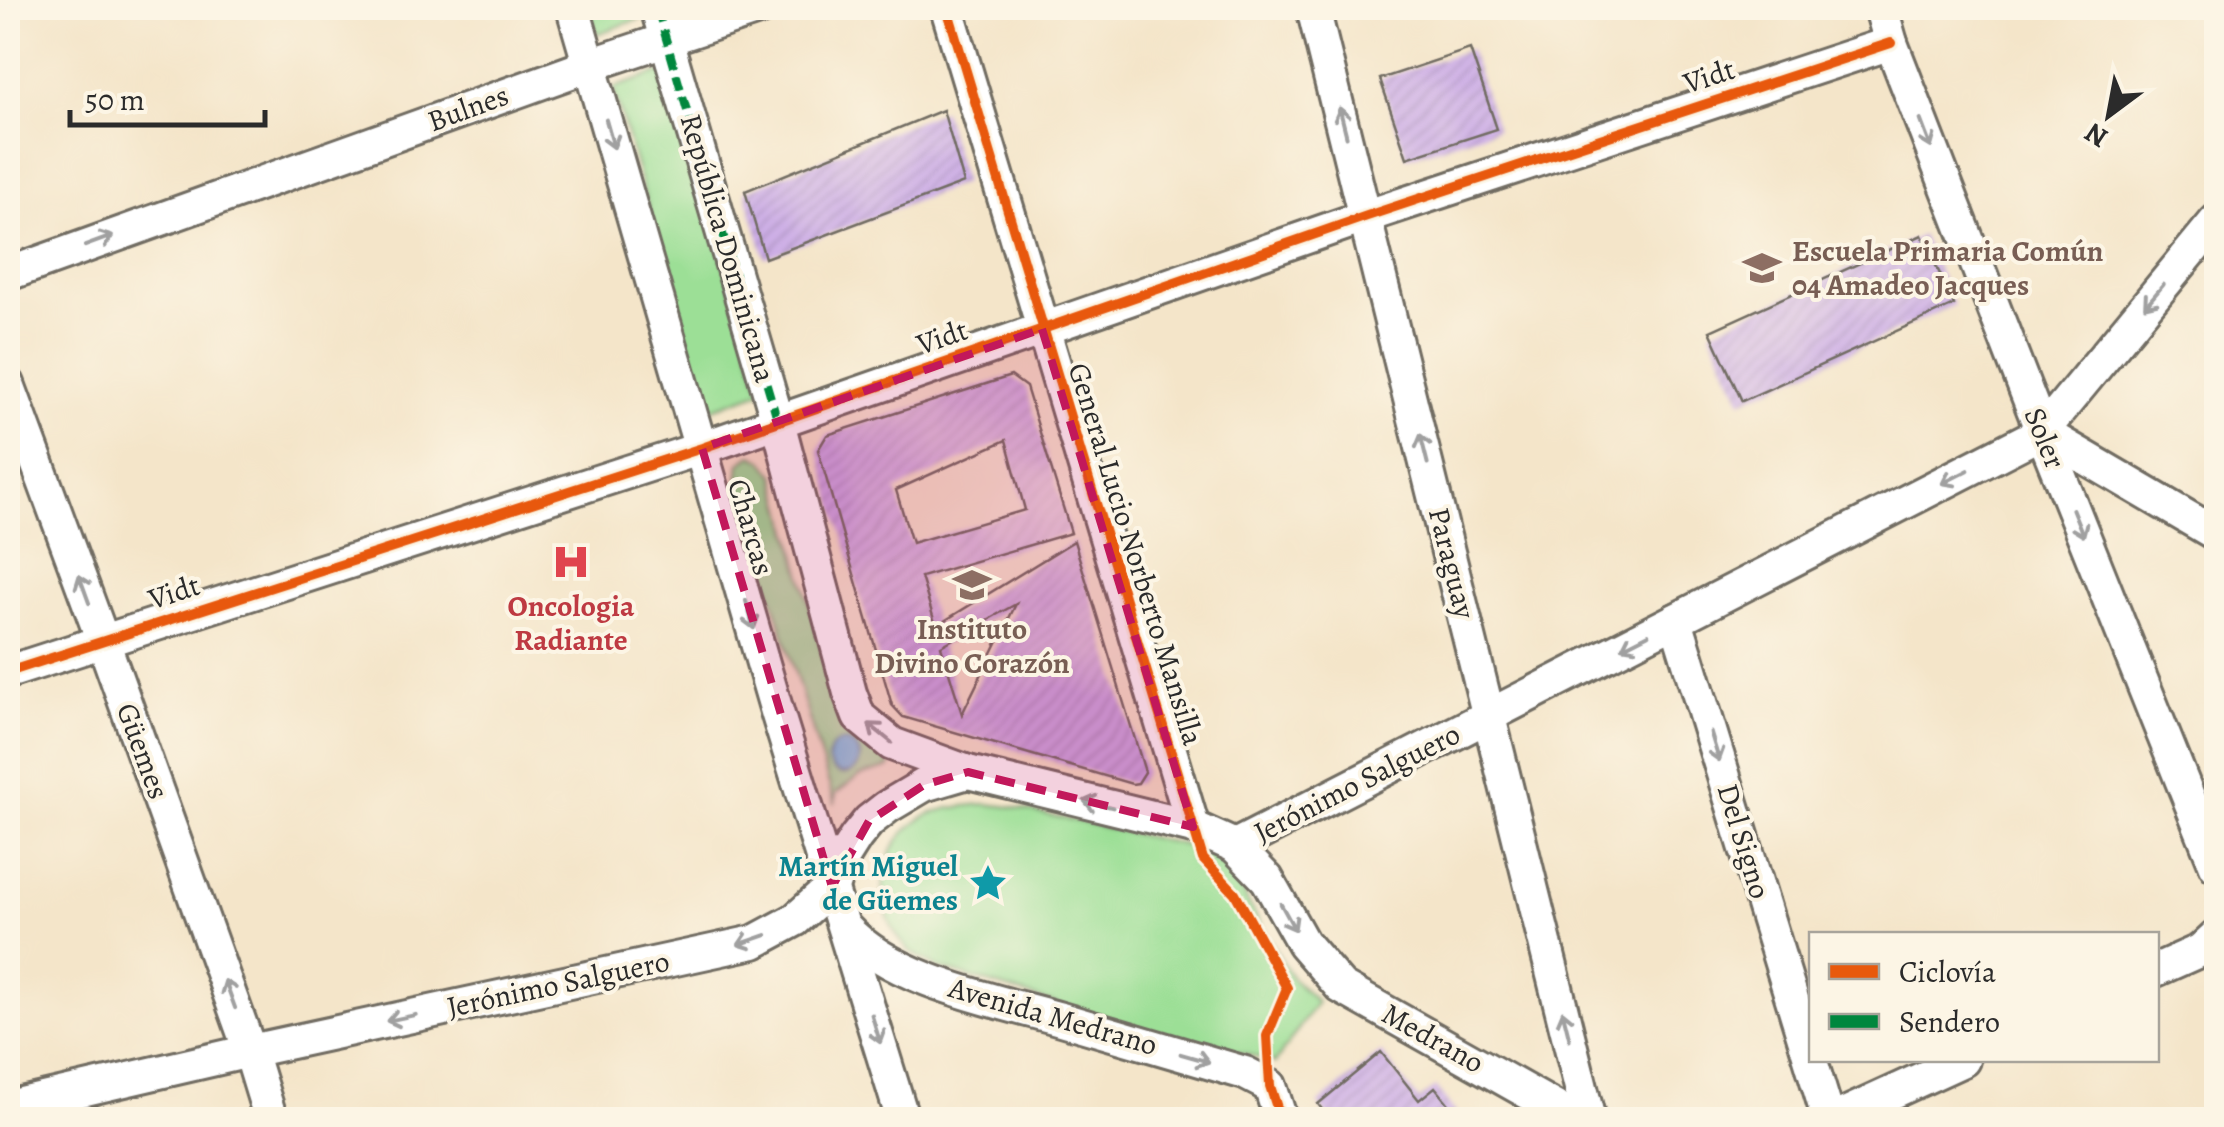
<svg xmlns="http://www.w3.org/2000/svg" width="2224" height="1127" viewBox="0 0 2224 1127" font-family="Alegreya,serif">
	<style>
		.green { fill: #9cdf96; stroke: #648560; stroke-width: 2.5 }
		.water { fill: #65b8e0; stroke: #487286; stroke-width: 2.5 }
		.building { fill: url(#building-hatch); fill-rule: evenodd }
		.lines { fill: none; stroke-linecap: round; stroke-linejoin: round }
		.minor-casing { stroke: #716c62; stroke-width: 38 }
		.minor { stroke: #fff; stroke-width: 32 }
		.quiet { stroke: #00873e; stroke-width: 8; stroke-dasharray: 15 8; stroke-linecap: butt }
		.cycleway-casing { stroke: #fcf5e5; stroke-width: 16 }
		.cycleway { stroke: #e8590c; stroke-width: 10 }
		.oneway { stroke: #a0a0a0 }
		.marked { fill: #c2185b; fill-opacity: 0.2; stroke: #c2185b; stroke-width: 8; stroke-dasharray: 20 12; stroke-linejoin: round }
		.labels { text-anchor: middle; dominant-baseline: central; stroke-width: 8; stroke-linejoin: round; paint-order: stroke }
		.street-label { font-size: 30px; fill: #2b2b2b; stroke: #fcf5e5 }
		.education-label { font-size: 30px; font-weight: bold; fill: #785e54; stroke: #fcf5e5; text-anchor: start }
		.health-label { font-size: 30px; font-weight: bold; fill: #be3a42; stroke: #fcf5e5 }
		.culture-label { font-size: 30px; font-weight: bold; fill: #0d838f; stroke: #fcf5e5; text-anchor: end }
	</style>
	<defs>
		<pattern id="building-hatch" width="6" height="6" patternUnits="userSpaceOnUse" patternTransform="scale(2.5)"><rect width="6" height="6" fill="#cbabe6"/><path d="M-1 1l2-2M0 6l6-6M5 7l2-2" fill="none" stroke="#ae93c5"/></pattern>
	</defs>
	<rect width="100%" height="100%" fill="#fcf5e5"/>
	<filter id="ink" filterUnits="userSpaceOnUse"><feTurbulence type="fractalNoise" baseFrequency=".01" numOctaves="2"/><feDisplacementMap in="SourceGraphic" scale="20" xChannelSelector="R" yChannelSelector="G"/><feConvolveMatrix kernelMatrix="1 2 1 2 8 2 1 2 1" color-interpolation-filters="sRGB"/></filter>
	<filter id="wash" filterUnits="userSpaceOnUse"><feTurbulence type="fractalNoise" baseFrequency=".0048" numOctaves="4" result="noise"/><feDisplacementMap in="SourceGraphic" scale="40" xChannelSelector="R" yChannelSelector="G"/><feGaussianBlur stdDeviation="2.25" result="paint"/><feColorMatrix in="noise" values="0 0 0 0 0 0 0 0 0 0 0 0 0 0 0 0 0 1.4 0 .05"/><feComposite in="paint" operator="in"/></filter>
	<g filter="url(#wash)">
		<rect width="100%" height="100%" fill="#f4e5c9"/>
		<g class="green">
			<polygon points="588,8 648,8 651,15 597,34"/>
			<polygon points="667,70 761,391 708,410 613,88"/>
			<polygon points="752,455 763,460 775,475 842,726 860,743 890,761 890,767 860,776 836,793 835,804 738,484 740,463"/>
			<path d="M985,804L1012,807L1198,848L1224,864L1241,884L1247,901L1292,978L1317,1002L1275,1063L1247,1054L1198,1047L936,967C927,961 917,957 909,950C872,915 875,850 918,821C938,807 962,806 985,804Z"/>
		</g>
		<circle class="water" cx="844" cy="758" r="16"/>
		<g id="blocks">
			<g class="building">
				<polygon points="1470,49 1497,129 1407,158 1380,79"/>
				<polygon points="943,110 964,183 765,258 745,191"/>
				<polygon points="1922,235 1954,305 1742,401 1710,331"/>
				<path d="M1011,376L1026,387L1071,533L921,577L936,626L1074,541L1145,772L1138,783L1132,784L903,717L892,705L818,450L827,435ZM1006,440L1025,510L912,543L896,490ZM1016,604L962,714L941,646Z"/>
				<polygon points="1381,1052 1419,1100 1435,1087 1462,1120 1330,1120 1318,1104"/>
			</g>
		</g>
	</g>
	<g filter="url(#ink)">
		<use href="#blocks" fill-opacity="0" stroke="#716c62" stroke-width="2.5"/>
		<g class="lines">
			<g class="minor-casing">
				<g id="minor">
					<polyline points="573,8 778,715 903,1120"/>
					<polyline points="657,8 778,422 850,693 859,717 892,744 968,772 1193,827 1235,846 1267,879 1303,943 1341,987 1577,1120"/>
					<polyline points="947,8 1193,827"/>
					<polyline points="1313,8 1589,1120"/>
					<polyline points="1881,8 1891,43 2042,432 2216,866"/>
					<polyline points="8,274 590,65 761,8"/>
					<polyline points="8,384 103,641 250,1051 271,1120"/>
					<polyline points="2042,432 2216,534"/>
					<polyline points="1676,620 1829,1120"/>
					<polyline points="8,672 702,448 1367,216 1891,43"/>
					<polyline points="1235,846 2042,432 2216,221"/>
					<path d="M845,928C893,981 994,1000 1061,1019C1122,1037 1184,1055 1245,1073L1270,1086L1281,1120"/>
					<polyline points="2156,970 2201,950 2216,936"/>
					<polyline points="8,1107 250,1051 754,942 795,920 832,887 844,856 856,837 869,821 887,807 924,785 968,772"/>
					<polyline points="1832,1120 1963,1060"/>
				</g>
			</g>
			<use href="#minor" class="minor"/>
			<polyline class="quiet" points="657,8 778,422"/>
			<g class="cycleway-casing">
				<g id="cycleway">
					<polyline points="947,8 1203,859 1235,893 1287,988 1267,1036 1270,1086 1281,1120"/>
					<polyline points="8,672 702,448 1367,216 1891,43"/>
				</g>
			</g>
			<use href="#cycleway" class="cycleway"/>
		</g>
		<defs><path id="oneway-shaft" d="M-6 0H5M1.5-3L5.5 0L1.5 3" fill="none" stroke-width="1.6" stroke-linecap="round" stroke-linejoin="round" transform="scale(2.5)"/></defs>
		<g class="oneway">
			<use href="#oneway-shaft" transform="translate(1343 122) rotate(-104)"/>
			<use href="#oneway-shaft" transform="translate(610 134) rotate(74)"/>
			<use href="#oneway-shaft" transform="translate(1926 134) rotate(69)"/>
			<use href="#oneway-shaft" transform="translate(99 241) rotate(-20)"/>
			<use href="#oneway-shaft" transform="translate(2154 296) rotate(130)"/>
			<use href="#oneway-shaft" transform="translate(1424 449) rotate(-104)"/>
			<use href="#oneway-shaft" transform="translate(1955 477) rotate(153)"/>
			<use href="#oneway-shaft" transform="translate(2078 523) rotate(68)"/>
			<use href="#oneway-shaft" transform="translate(84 589) rotate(-110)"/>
			<use href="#oneway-shaft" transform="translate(750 615) rotate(74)"/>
			<use href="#oneway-shaft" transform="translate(1635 641) rotate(153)"/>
			<use href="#oneway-shaft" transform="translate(880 733) rotate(-141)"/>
			<use href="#oneway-shaft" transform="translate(1715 747) rotate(73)"/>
			<use href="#oneway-shaft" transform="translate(1098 804) rotate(-167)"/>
			<use href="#oneway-shaft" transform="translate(1288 917) rotate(61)"/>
			<use href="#oneway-shaft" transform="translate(752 940) rotate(161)"/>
			<use href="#oneway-shaft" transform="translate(230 994) rotate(-110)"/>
			<use href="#oneway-shaft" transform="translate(401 1018) rotate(168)"/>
			<use href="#oneway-shaft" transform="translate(1566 1025) rotate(-104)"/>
			<use href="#oneway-shaft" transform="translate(876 1029) rotate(73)"/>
			<use href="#oneway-shaft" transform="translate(1195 1058) rotate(16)"/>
		</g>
	</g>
	<path class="marked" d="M1042,329L1193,827L968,772L924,785L869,821L832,887L702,448Z"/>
	<defs>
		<g id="school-bare" transform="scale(3)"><path d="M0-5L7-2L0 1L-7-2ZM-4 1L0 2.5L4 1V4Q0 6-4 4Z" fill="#8d6e63" stroke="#fcf5e5" stroke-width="2.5" paint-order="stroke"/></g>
		<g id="hospital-bare" transform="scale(3)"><path d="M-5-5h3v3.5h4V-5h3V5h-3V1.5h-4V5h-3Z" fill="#e0444e" stroke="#fcf5e5" stroke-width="2.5" paint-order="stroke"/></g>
		<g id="sight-bare" transform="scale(3)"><path d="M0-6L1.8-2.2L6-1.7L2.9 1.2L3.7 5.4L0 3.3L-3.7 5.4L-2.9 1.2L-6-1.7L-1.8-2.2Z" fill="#0f9aa8" stroke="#fcf5e5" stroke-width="2.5" paint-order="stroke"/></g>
	</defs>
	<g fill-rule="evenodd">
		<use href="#school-bare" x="1762" y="268"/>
		<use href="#hospital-bare" x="571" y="562"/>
		<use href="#school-bare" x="972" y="585"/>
		<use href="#sight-bare" x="988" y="883"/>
	</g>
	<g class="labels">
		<g class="street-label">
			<text transform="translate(1709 76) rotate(-18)">Vidt</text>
			<text transform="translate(468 108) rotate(-20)">Bulnes</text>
			<text transform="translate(728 248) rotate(74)">República Dominicana</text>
			<text transform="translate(942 337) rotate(-19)">Vidt</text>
			<text transform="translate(2045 438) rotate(68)">Soler</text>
			<text transform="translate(751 527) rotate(74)">Charcas</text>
			<text transform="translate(1136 554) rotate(73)">General Lucio Norberto Mansilla</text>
			<text transform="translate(1452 563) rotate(76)">Paraguay</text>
			<text transform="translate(174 592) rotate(-18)">Vidt</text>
			<text transform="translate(143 751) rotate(70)">Güemes</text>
			<text transform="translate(1357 783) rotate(-27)">Jerónimo Salguero</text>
			<text transform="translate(1744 841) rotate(73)">Del Signo</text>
			<text transform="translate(558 984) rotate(-12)">Jerónimo Salguero</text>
			<text transform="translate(1053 1016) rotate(16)">Avenida Medrano</text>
			<text transform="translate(1433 1038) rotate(29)">Medrano</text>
		</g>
		<g class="education-label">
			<text x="1792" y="251">Escuela Primaria Común<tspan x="1792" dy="34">04 Amadeo Jacques</tspan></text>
			<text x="972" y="629" text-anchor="middle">Instituto<tspan x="972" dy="34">Divino Corazón</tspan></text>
		</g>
		<g class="health-label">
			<text x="571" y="606">Oncologia<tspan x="571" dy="34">Radiante</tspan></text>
		</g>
		<g class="culture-label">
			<text x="958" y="866">Martín Miguel<tspan x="958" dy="34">de Güemes</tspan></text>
		</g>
	</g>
	<rect width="2224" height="1127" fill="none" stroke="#fcf5e5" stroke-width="40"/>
	<rect x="1809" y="932" width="350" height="130" fill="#fcf5e5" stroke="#a8a49b" stroke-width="2.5"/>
	<rect x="1829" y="964" width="50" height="15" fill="#e8590c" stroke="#a8a49b" stroke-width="2.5"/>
	<text x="1899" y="982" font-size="30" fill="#2b2b2b">Ciclovía</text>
	<rect x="1829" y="1014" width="50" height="15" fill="#00873e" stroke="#a8a49b" stroke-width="2.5"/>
	<text x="1899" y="1032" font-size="30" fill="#2b2b2b">Sendero</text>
	<g transform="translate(2109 115) rotate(212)" stroke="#fcf5e5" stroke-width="8" paint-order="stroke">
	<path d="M0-8L18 38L0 25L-18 38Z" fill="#2b2b2b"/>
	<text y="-15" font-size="28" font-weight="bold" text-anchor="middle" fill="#2b2b2b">N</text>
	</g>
	<path d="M70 110v15h195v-15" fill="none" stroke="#2b2b2b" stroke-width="5"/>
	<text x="85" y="110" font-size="30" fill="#2b2b2b" stroke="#fcf5e5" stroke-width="8" paint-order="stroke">50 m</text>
</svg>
